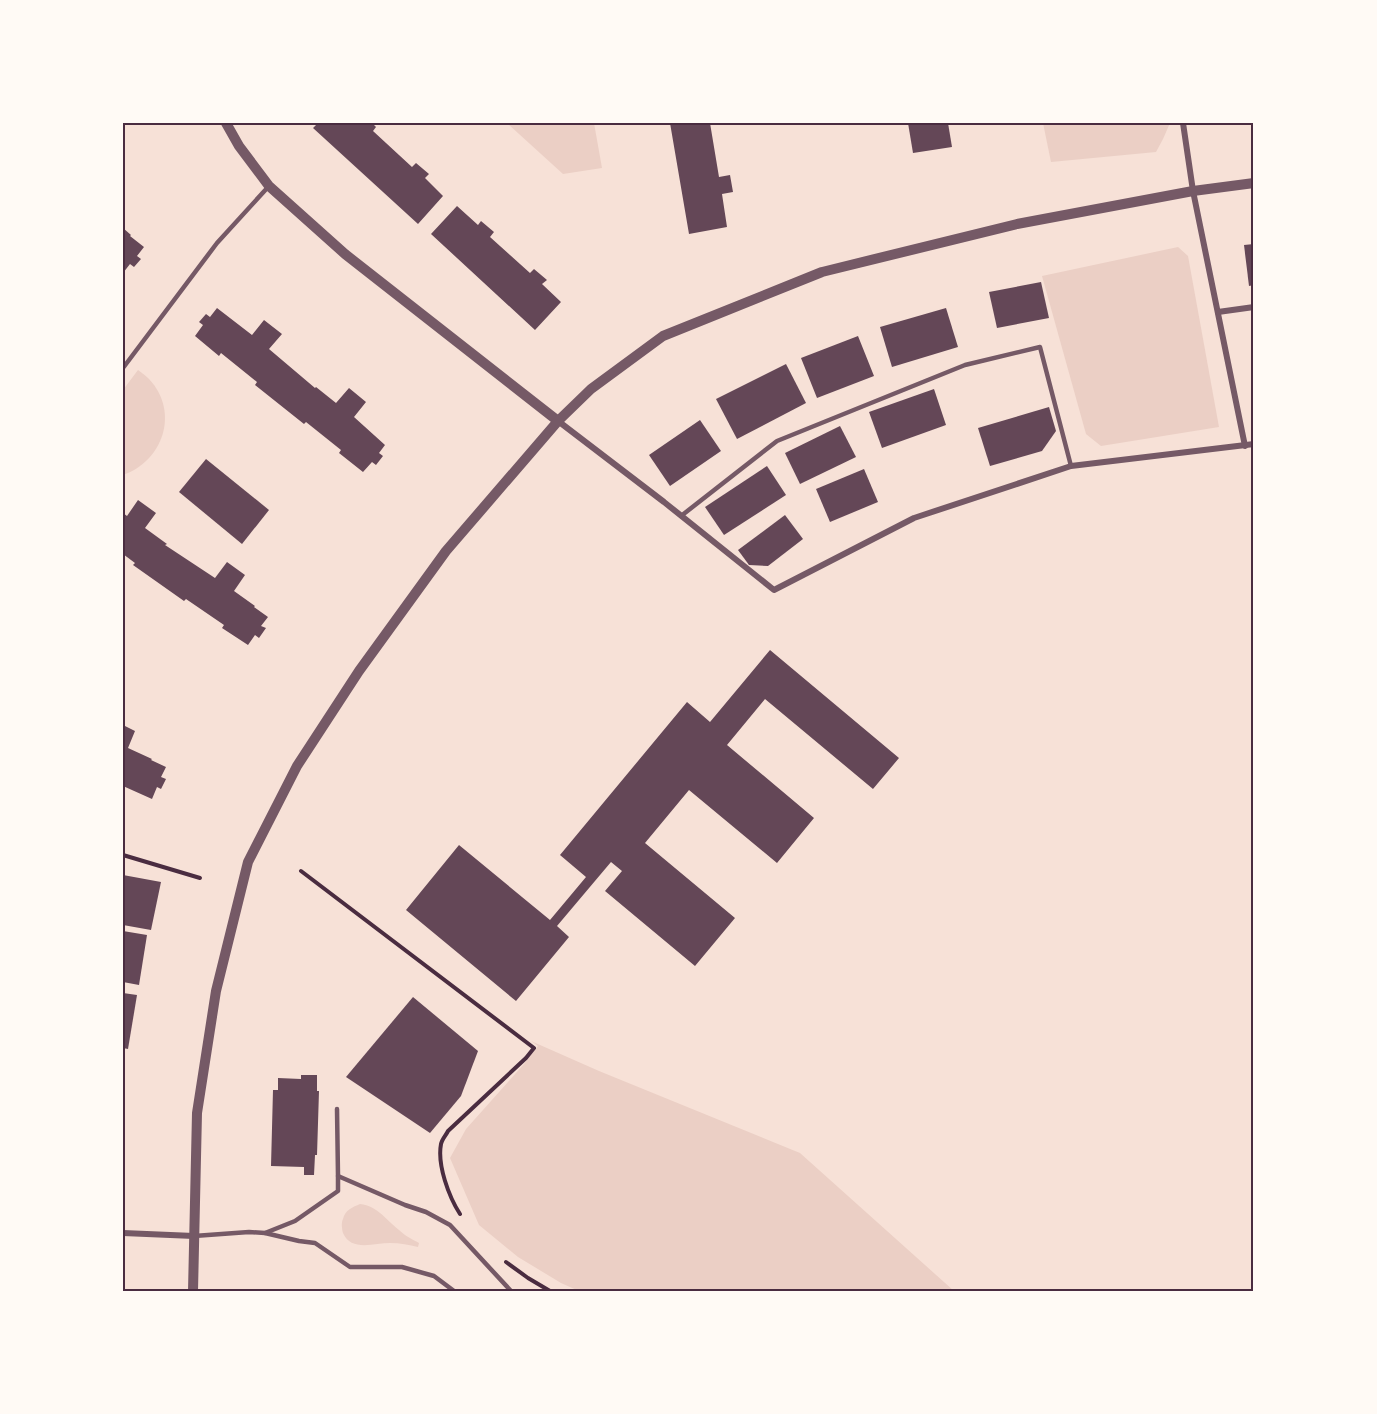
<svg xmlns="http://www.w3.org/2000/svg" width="1377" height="1414" viewBox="0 0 1377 1414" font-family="'Space Grotesk',sans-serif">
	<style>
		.green { fill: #ebcfc5 }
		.building { fill: #644757 }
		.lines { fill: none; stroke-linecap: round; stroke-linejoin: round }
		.path { stroke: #4a2c40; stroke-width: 4 }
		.service { stroke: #755966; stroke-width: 4.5 }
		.minor { stroke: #755966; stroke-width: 6 }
		.tertiary { stroke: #755966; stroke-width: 10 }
		.neatline { fill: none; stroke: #4a2c40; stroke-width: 2 }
	</style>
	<rect width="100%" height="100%" fill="#f7e1d7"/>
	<g class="green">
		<polygon points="507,123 594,123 602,168 563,174"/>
		<polygon points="1043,123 1170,123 1163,139 1156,152 1051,162"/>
		<polygon points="1178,247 1188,256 1219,427 1101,446 1086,434 1042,276"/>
		<path d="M138,370C142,373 146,376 149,379C180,412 163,461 123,475V390Z"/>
		<polygon points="531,1041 599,1071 800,1153 954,1291 579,1291 561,1283 518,1257 479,1225 450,1158 466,1129 524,1064 538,1046"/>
		<path d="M360,1204C378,1206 386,1220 399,1230C405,1236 412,1239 419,1243L418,1247C409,1245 400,1243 390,1243C374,1243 351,1252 343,1233C342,1229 341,1223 343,1219C345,1210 353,1207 360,1204Z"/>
	</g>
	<g class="building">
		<polygon points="318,123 372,123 376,127 373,131 412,167 416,163 429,174 425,178 443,196 418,224 313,128"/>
		<polygon points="670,123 710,123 719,177 730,175 733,192 722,194 727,227 689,234"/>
		<polygon points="908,123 948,123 952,147 913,153"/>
		<polygon points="457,206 478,225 481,221 494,232 490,237 530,273 534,269 547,280 542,284 561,302 535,330 431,234"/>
		<polygon points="123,228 131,235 130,236 144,247 137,256 141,259 134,267 130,264 123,273"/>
		<polygon points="1254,244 1254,285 1249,286 1244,245"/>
		<polygon points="1041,282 1049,318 997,328 989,292"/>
		<polygon points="217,308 252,335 264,320 282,334 269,349 315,388 316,387 336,403 349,388 366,402 354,417 385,445 379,453 383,456 376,465 372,462 363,472 339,453 341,450 306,422 304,424 255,385 257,382 221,353 219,356 195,336 203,325 199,322 206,314 210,317"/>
		<polygon points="946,308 958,347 892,367 880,327"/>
		<polygon points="858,336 874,376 817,398 801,358"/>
		<polygon points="786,364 806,403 737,439 716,399"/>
		<polygon points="934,389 946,425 882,448 869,412"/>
		<polygon points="1049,407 1056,431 1042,451 990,466 978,428"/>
		<polygon points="700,420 721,451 670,486 649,455"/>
		<polygon points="840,426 856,457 800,484 785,453"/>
		<polygon points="206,459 269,510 242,544 179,492"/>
		<polygon points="767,466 786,495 724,535 705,507"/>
		<polygon points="864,469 878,502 830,522 816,489"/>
		<polygon points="138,500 156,513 145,528 167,544 165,545 215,578 227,562 245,575 234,591 255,606 254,607 268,617 261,626 266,628 259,638 255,635 248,645 222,628 224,625 186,599 184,601 133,565 135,563 123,554 123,513 127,516"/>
		<polygon points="785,515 803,539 768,566 749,565 738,550"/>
		<polygon points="770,650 899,758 873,789 765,699 727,745 814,818 777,863 689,790 645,843 735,918 695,966 605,891 622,871 611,862 557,926 569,937 516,1001 406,910 459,845 550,920 586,877 560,855 687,702 710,722"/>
		<polygon points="123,725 135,731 128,748 152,759 151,760 166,767 161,777 166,779 161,789 157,787 152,799 123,786 124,783 123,783"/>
		<polygon points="123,875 161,882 151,930 123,925"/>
		<polygon points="123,931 147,935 139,985 123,982"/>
		<polygon points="123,993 137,995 128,1049 123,1048"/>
		<polygon points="413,997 478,1051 461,1096 430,1133 346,1077"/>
		<polygon points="301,1075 317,1075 317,1091 319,1091 317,1155 315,1155 314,1175 304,1175 304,1167 271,1166 273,1090 278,1090 278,1078 301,1079"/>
	</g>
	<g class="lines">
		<g class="path">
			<polyline points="123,855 200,878"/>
			<path d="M301,871L534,1048L526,1058L448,1131C446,1135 442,1139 441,1144C437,1165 449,1197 460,1214"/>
			<polyline points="506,1262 528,1278 550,1291"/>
		</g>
		<g class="service">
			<polyline points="123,368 217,243 269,186"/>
			<polyline points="681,516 777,441 965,365 1040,347 1071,466"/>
			<polyline points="337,1109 338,1176"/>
			<polyline points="265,1233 295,1221 338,1191 338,1176 405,1205 426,1212 450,1225 511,1291"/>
			<polyline points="194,1236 249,1232 265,1233 299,1241 315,1243 350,1267 402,1267 434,1276 454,1291"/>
		</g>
		<g class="minor">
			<polyline points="1183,123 1193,191 1245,446"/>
			<polyline points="1218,312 1254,307"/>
			<polyline points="558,421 664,502 774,590 914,518 1071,466 1254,444"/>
			<polyline points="123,1233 194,1236"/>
		</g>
		<g class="tertiary">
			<polyline points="226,123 239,146 269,186 345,254 558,421"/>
			<polyline points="193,1291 197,1113 216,991 248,862 297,766 359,671 446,551 558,421 591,389 663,336 822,272 1017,224 1193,191 1254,183"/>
		</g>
	</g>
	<rect width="1377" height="1414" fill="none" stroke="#fffaf5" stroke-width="249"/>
	<rect x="124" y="124" width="1128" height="1166" class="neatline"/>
</svg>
